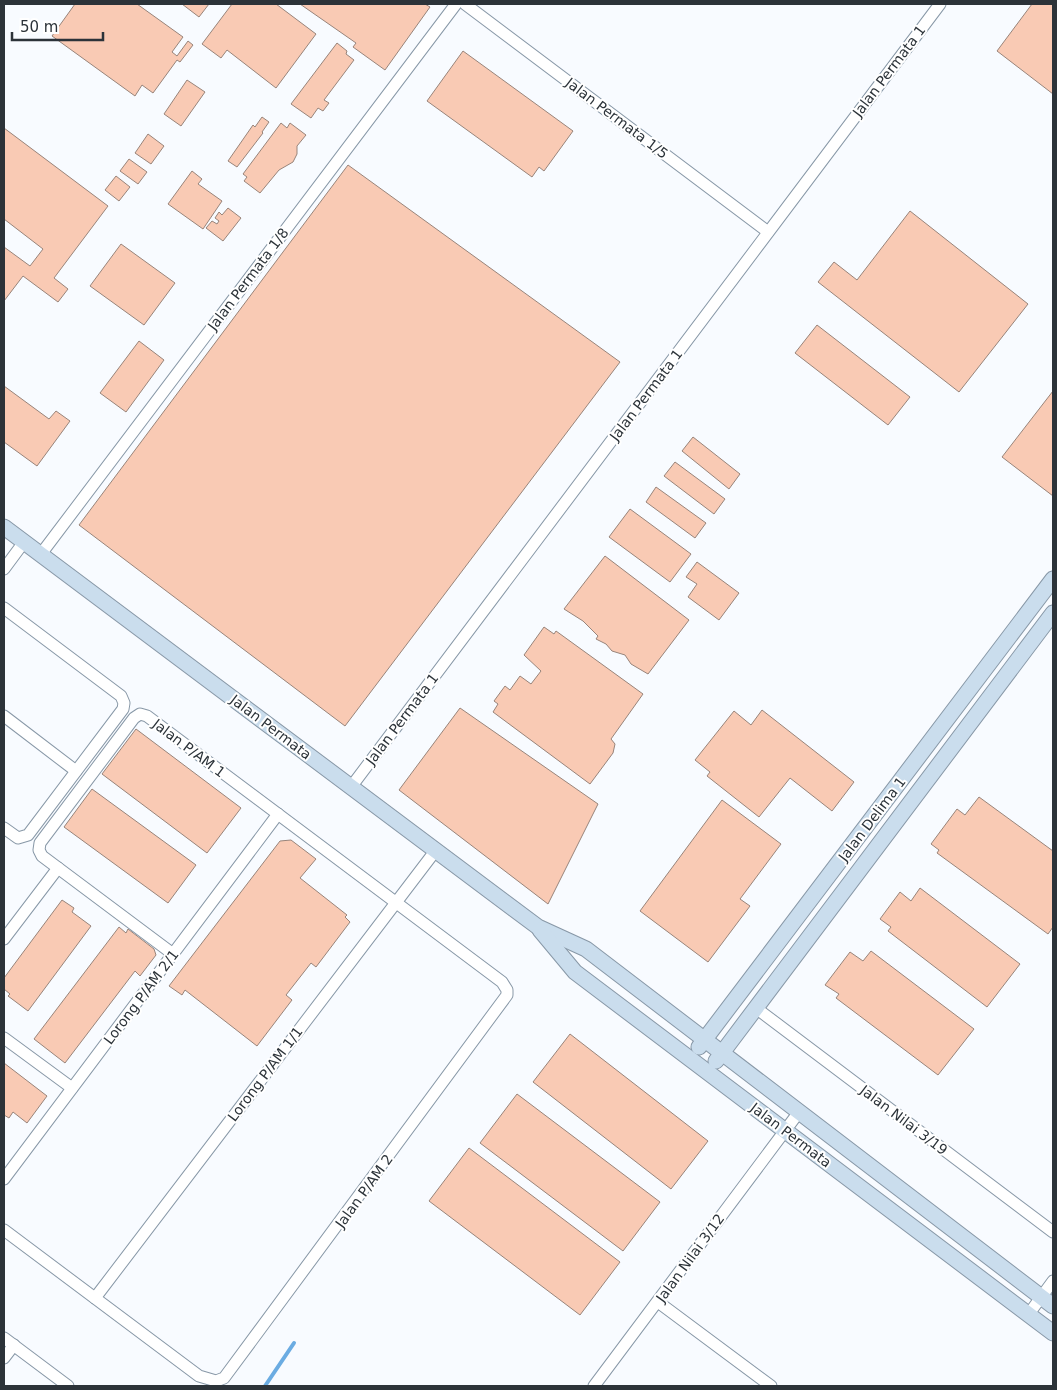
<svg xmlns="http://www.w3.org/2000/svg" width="1057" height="1390" viewBox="0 0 1057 1390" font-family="'DejaVu Sans',sans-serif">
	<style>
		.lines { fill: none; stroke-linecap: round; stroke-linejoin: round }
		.stream { stroke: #6bace2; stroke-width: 4 }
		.building { fill: #f9cab4; stroke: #98847a }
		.street-casing { stroke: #8898a7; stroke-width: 13 }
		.secondary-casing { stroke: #8898a7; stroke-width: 17 }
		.street { stroke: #fff; stroke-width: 11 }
		.secondary { stroke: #cadded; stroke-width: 15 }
		.labels { text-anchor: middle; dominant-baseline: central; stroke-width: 4; stroke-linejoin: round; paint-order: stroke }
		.street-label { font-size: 14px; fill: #2c3339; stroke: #fff }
	</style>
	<rect width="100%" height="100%" fill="#f8fbff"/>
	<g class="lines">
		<polyline class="stream" points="265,1386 294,1343"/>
	</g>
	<g class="building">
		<polygon points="75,4 137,4 183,37 172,52 177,56 188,41 193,45 180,62 177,60 153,93 142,85 135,96 52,36"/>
		<polygon points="182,4 209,4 199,17"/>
		<polygon points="232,4 276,4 316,34 276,88 227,50 221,58 202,44"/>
		<polygon points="300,4 425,4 430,7 385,70 353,47 356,43"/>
		<polygon points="1032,4 1053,4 1053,94 997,51"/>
		<polygon points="337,43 347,51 346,54 354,60 324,100 329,103 323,111 318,108 311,118 291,104"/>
		<polygon points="463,51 573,131 544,171 539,167 532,177 427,101"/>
		<polygon points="187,80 205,92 181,126 164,114"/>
		<polygon points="262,117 269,122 262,132 263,133 237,167 228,161 253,125 255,127"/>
		<polygon points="281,123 287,128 290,123 306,135 297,146 297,154 293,162 279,170 260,193 244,181 247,177 243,174"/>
		<polygon points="4,128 108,206 54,278 68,289 58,302 23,276 4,301 4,247 30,266 43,249 4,219"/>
		<polygon points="148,134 164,146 151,164 135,153"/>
		<polygon points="129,159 147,172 138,184 120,171"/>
		<polygon points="348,165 620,362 345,726 79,525"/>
		<polygon points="192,171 202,179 198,184 222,201 203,229 168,204"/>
		<polygon points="116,176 130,187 119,201 105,190"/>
		<polygon points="228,208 241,218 223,241 206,228 212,221 217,224 219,221 215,218 219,212 222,215"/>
		<polygon points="910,211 1028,304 959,392 818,282 834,262 857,280"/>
		<polygon points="121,244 175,283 144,325 90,286"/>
		<polygon points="817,325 910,397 888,425 795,353"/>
		<polygon points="139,341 164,360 126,412 100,393"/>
		<polygon points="4,386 49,419 56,411 70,421 37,466 4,442"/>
		<polygon points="1053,391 1053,496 1002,457"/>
		<polygon points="693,437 740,474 729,489 682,451"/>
		<polygon points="675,462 725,499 714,514 664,476"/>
		<polygon points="656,487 706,523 695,538 646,502"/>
		<polygon points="630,509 691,554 670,582 609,537"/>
		<polygon points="605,556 689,620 648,674 631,664 625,655 612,651 606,644 596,639 598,636 583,621 564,609"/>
		<polygon points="697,562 739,593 719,620 688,597 697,584 686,577"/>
		<polygon points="544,627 554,634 556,631 643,694 611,739 615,744 613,753 590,784 493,712 498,704 494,701 505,686 510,690 520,676 531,684 541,671 524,655"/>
		<polygon points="460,708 598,804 548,904 399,790"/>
		<polygon points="762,710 854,782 832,811 790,778 759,817 707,776 710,772 695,760 734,711 751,725"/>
		<polygon points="136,729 241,808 207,853 102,774"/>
		<polygon points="92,789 196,865 168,903 64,827"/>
		<polygon points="979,797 1053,851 1053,927 1048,934 937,853 939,850 931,844 957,809 965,815"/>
		<polygon points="722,800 781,844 740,899 750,906 708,962 640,911"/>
		<polygon points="291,840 316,859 300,878 347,915 345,917 350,922 316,967 311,963 286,995 292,1000 257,1046 185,990 182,995 169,986 280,841"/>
		<polygon points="920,888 1020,964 987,1007 888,931 891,927 880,919 900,892 911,901"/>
		<polygon points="62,900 74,908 72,912 91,926 28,1011 8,996 10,994 4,989 4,978"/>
		<polygon points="119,927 126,933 128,929 154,949 156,955 140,976 135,971 65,1063 34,1039"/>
		<polygon points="871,951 974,1029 938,1075 836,998 839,994 825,985 850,952 863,961"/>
		<polygon points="570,1034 708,1141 671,1189 533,1082"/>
		<polygon points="4,1063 47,1096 27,1123 13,1112 9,1118 4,1115"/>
		<polygon points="517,1094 660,1202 623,1251 480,1143"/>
		<polygon points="469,1148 620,1262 580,1315 429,1201"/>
	</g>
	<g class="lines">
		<g class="street-casing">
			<g id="street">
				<polyline points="465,4 768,232"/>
				<polyline points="41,554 456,4"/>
				<polyline points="4,569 24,542"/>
				<polyline points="4,608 121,696 124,703 123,709 28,835 18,838 4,828"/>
				<polyline points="4,716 76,771"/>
				<polyline points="351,787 940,4"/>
				<polyline points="4,939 58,868"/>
				<polyline points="756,1008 1053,1232"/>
				<polyline points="4,1038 72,1088"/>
				<polyline points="4,1179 278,814"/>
				<polyline points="4,1230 199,1376 216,1381 224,1378 507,995 507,990 502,982 147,716 140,714 134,718 40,843 39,850 42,856 173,954"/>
				<polyline points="95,1298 436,850"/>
				<polyline points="658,1302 771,1386"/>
				<polyline points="1028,1315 1053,1281"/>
				<polyline points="4,1338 68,1386"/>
				<polyline points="4,1358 14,1345"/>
				<polyline points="594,1386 799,1112"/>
			</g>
		</g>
		<g class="secondary-casing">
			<g id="secondary">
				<polyline points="4,527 538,927 586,949 1053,1306"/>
				<polyline points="540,930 575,972 1053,1333"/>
				<polyline points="699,1047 1053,579"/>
				<polyline points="716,1061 1053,613"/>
			</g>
		</g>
		<use href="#street" class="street"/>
		<use href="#secondary" class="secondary"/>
	</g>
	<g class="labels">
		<g class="street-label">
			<text transform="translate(889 71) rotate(-53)">Jalan Permata 1</text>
			<text transform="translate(617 118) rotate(37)">Jalan Permata 1/5</text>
			<text transform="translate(248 279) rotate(-53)">Jalan Permata 1/8</text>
			<text transform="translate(646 395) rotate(-53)">Jalan Permata 1</text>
			<text transform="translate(402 719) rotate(-53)">Jalan Permata 1</text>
			<text transform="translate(271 727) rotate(37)">Jalan Permata</text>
			<text transform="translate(189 748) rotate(37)">Jalan P/AM 1</text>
			<text transform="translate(872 819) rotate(-53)">Jalan Delima 1</text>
			<text transform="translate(141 997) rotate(-53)">Lorong P/AM 2/1</text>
			<text transform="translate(265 1074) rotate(-53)">Lorong P/AM 1/1</text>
			<text transform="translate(904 1120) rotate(37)">Jalan Nilai 3/19</text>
			<text transform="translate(791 1135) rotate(37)">Jalan Permata</text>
			<text transform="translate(364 1191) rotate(-54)">Jalan P/AM 2</text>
			<text transform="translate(690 1258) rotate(-54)">Jalan Nilai 3/12</text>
		</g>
	</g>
	<rect width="1057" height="1390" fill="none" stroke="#2c3339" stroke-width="10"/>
	<path d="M12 32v8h91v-8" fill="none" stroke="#2c3339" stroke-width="2.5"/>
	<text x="20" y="32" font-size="15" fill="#2c3339" stroke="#ffffff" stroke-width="4" paint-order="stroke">50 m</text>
</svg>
